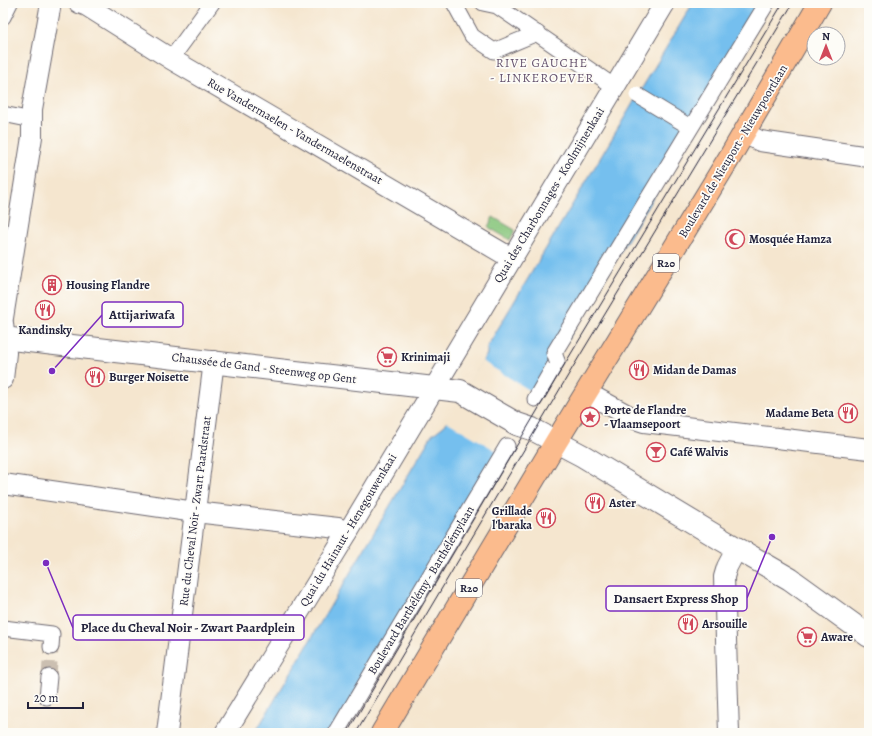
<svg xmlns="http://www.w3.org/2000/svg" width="872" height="736" viewBox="0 0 872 736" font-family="Alegreya,serif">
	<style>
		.green { fill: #88c67d; stroke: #55745c }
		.water { fill: #74bfee; stroke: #4b7094 }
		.pier { fill: #f5e6cf }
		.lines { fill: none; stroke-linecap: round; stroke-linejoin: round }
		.pedestrian-tunnel { stroke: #cbbfb1; stroke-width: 15; stroke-dasharray: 15 8; stroke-linecap: butt }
		.pedestrian-casing { stroke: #6c676f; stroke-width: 17 }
		.minor-casing { stroke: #6c676f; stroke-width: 22 }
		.tertiary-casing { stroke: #6c676f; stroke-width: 24 }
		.primary-casing { stroke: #6c676f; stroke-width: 24 }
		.pedestrian { stroke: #fff; stroke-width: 15 }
		.minor { stroke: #fff; stroke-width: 20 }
		.tertiary { stroke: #fff; stroke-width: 22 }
		.primary { stroke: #fbbb8d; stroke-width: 22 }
		.tram { stroke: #22223b; stroke-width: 1 }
		.pedestrian-bridge-casing { stroke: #6c676f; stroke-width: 17; stroke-linecap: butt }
		.pedestrian-bridge { stroke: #fff; stroke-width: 15 }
		.labels { text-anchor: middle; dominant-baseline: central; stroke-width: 3.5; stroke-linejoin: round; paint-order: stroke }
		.shield { fill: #fdfcf7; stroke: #646373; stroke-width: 1 }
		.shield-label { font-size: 11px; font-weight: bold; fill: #22223b }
		.street-label { font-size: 12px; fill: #22223b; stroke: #fdfcf7 }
		.poi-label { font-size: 12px; font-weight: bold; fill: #22223b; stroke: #fdfcf7; text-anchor: start }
		.neighbourhood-label { font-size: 13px; letter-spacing: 1px; fill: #66536e; stroke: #fdfcf7 }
		.leader { fill: none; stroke: #7b2cbf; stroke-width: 1.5 }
		.callout-dot { fill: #7b2cbf; stroke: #fdfcf7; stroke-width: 1.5 }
		.callout { fill: #fdfcf7; stroke: #7b2cbf; stroke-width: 1.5 }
		.callout-label { font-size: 13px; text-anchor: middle; font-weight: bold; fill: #22223b }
	</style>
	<rect width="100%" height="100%" fill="#fdfcf7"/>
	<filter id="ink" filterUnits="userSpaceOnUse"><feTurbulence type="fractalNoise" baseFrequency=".025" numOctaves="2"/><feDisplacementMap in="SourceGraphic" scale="8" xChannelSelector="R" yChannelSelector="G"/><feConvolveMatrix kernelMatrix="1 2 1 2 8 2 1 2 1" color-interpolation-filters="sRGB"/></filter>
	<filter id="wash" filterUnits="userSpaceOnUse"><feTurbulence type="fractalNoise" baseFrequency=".012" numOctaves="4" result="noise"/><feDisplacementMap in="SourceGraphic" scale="16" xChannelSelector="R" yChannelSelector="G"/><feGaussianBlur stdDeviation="0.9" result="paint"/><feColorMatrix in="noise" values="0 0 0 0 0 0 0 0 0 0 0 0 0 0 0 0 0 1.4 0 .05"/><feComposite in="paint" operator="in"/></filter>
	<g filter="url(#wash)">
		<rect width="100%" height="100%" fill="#f5e6cf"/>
		<polygon class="green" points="493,217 515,230 510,240 488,227"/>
		<polygon class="water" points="693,3 770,3 331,733 255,733 432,435 445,425 487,354 487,347"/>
		<polygon class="pier" points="482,361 536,394 500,453 446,421"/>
	</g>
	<g filter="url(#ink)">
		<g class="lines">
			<polyline class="pedestrian-tunnel" points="49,677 51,647"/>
			<g class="pedestrian-casing">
				<g id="pedestrian">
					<polyline points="454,3 472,36 494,51 537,33"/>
					<polyline points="483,3 497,6 609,83"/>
					<polyline points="3,17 10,3"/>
					<polyline points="171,59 212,3"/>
					<polyline points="726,70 767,3"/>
					<polyline points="3,114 32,120"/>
					<polyline points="535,399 557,361"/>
					<polyline points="3,628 52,634 51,647"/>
					<polyline points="47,697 49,677"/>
					<polyline points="336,733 507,446"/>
				</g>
			</g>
			<g class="minor-casing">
				<g id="minor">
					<polyline points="79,3 87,6 171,59 511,258"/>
					<polyline points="744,133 760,141 869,157"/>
					<polyline points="3,318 32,137 32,109 51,3"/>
					<polyline points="3,323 6,353 3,379"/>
					<polyline points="587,393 635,419 644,422 869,449"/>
					<polyline points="3,484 195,512 338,528 348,532"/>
					<polyline points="167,733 214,361"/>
					<polyline points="225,733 348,532 665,3"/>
					<polyline points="729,733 724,577 727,567 737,548"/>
				</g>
			</g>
			<g class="tertiary-casing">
				<polyline id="tertiary" points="3,338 460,391 517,424 532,429 583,456 719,538 790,579 869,636"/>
			</g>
			<g class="primary-casing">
				<polyline id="primary" points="382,733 556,442 731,155 820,3"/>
			</g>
			<use href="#pedestrian" class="pedestrian"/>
			<use href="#minor" class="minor"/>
			<use href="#tertiary" class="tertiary"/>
			<use href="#primary" class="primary"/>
			<g class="tram">
				<polyline points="347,733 569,357 783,3"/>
				<polyline points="356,733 576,362 793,3"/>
			</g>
			<g class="pedestrian-bridge-casing">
				<g id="pedestrian-bridge">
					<polyline points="637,95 690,127"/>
					<polyline points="557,361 554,353 726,70"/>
				</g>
			</g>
			<use href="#pedestrian-bridge" class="pedestrian-bridge"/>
		</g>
	</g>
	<defs>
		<g id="mosque-ring" transform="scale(1)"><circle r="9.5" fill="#fdfcf7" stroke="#d1495b" stroke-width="1.5"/><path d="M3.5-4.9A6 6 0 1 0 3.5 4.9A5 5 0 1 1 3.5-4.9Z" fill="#d1495b"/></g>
		<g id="building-ring" transform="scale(1)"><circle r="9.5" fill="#fdfcf7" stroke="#d1495b" stroke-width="1.5"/><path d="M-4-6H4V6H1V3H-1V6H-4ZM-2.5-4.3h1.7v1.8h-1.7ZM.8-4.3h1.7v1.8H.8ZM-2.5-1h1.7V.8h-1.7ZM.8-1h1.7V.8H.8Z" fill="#d1495b"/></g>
		<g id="restaurant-ring" transform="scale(1)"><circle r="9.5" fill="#fdfcf7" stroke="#d1495b" stroke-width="1.5"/><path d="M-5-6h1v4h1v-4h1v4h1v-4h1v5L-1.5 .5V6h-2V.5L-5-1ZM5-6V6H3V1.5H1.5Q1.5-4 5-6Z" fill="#d1495b"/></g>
		<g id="supermarket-ring" transform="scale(1)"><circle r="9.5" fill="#fdfcf7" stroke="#d1495b" stroke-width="1.5"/><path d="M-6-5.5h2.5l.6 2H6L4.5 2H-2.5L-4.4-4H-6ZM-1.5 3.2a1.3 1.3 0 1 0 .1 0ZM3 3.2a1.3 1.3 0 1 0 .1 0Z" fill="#d1495b"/></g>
		<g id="sight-ring" transform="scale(1)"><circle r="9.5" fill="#fdfcf7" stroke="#d1495b" stroke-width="1.5"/><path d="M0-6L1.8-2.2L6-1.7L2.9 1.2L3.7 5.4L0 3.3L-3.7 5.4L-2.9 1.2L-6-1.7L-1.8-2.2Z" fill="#d1495b"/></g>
		<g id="bar-ring" transform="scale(1)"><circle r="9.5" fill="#fdfcf7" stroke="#d1495b" stroke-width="1.5"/><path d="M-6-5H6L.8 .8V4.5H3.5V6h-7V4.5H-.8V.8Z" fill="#d1495b"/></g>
	</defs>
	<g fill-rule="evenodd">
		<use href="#mosque-ring" x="735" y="239"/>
		<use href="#building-ring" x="52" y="285"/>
		<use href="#restaurant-ring" x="45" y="310"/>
		<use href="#supermarket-ring" x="387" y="357"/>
		<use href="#restaurant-ring" x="639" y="370"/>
		<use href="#restaurant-ring" x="95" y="377"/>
		<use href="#restaurant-ring" x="848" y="413"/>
		<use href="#sight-ring" x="590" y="417"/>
		<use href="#bar-ring" x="656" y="452"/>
		<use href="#restaurant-ring" x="595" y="503"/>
		<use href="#restaurant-ring" x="546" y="518"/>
		<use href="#restaurant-ring" x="688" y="624"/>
		<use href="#supermarket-ring" x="807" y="637"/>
	</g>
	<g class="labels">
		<g class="shield">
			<rect x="653" y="254" width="26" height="18" rx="3"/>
			<rect x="456" y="579" width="26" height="18" rx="3"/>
		</g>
		<g class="shield-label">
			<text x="666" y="263">R20</text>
			<text x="469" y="588">R20</text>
		</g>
		<g class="street-label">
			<text transform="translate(295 131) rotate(30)">Rue Vandermaelen - Vandermaelenstraat</text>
			<text transform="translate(733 151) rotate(-59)">Boulevard de Nieuport - Nieuwpoortlaan</text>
			<text transform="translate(549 195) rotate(-59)">Quai des Charbonnages - Koolmijnenkaai</text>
			<text transform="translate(264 368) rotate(7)">Chaussée de Gand - Steenweg op Gent</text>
			<text transform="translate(195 511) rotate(-83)">Rue du Cheval Noir - Zwart Paardstraat</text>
			<text transform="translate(348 530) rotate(-59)">Quai du Hainaut - Henegouwenkaai</text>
			<text transform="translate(421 590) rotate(-59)">Boulevard Barthélémy - Barthélémylaan</text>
		</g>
		<g class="poi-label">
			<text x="749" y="239">Mosquée Hamza</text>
			<text x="66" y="285">Housing Flandre</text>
			<text x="45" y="330" text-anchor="middle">Kandinsky</text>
			<text x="401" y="357">Krinimaji</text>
			<text x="653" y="370">Midan de Damas</text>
			<text x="109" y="377">Burger Noisette</text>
			<text x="604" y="410">Porte de Flandre<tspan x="604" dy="14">- Vlaamsepoort</tspan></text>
			<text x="834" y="413" text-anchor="end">Madame Beta</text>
			<text x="670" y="452">Café Walvis</text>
			<text x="609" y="503">Aster</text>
			<text x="532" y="511" text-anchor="end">Grillade<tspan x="532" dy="14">l'baraka</tspan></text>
			<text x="702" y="624">Arsouille</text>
			<text x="821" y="637">Aware</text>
		</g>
		<g class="neighbourhood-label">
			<text x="542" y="62">RIVE GAUCHE<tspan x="542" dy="15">- LINKEROEVER</tspan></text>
		</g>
	</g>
	<path class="leader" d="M52 371L102 315M772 537L747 598M46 563L73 628"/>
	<g class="callout-dot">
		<circle cx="52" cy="371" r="4"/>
		<circle cx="772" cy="537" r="4"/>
		<circle cx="46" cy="563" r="4"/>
	</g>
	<g class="callout">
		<rect x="102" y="302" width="81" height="25" rx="4"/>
		<rect x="606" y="586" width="141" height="25" rx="4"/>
		<rect x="73" y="615" width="231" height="25" rx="4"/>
	</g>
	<g class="callout-label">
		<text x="142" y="319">Attijariwafa</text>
		<text x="676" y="603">Dansaert Express Shop</text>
		<text x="188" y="632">Place du Cheval Noir - Zwart Paardplein</text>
	</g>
	<rect width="872" height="736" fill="none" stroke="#fdfcf7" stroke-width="16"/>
	<g transform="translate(826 46)"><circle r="19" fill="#fdfcf7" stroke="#a5a5ac"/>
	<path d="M0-3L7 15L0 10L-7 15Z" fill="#d1495b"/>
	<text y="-6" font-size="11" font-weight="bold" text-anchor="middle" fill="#22223b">N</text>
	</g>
	<path d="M28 702v6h55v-6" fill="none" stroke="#22223b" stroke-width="2"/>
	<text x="34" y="702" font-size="12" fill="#22223b" stroke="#fdfcf7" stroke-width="3" paint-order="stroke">20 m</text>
</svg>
